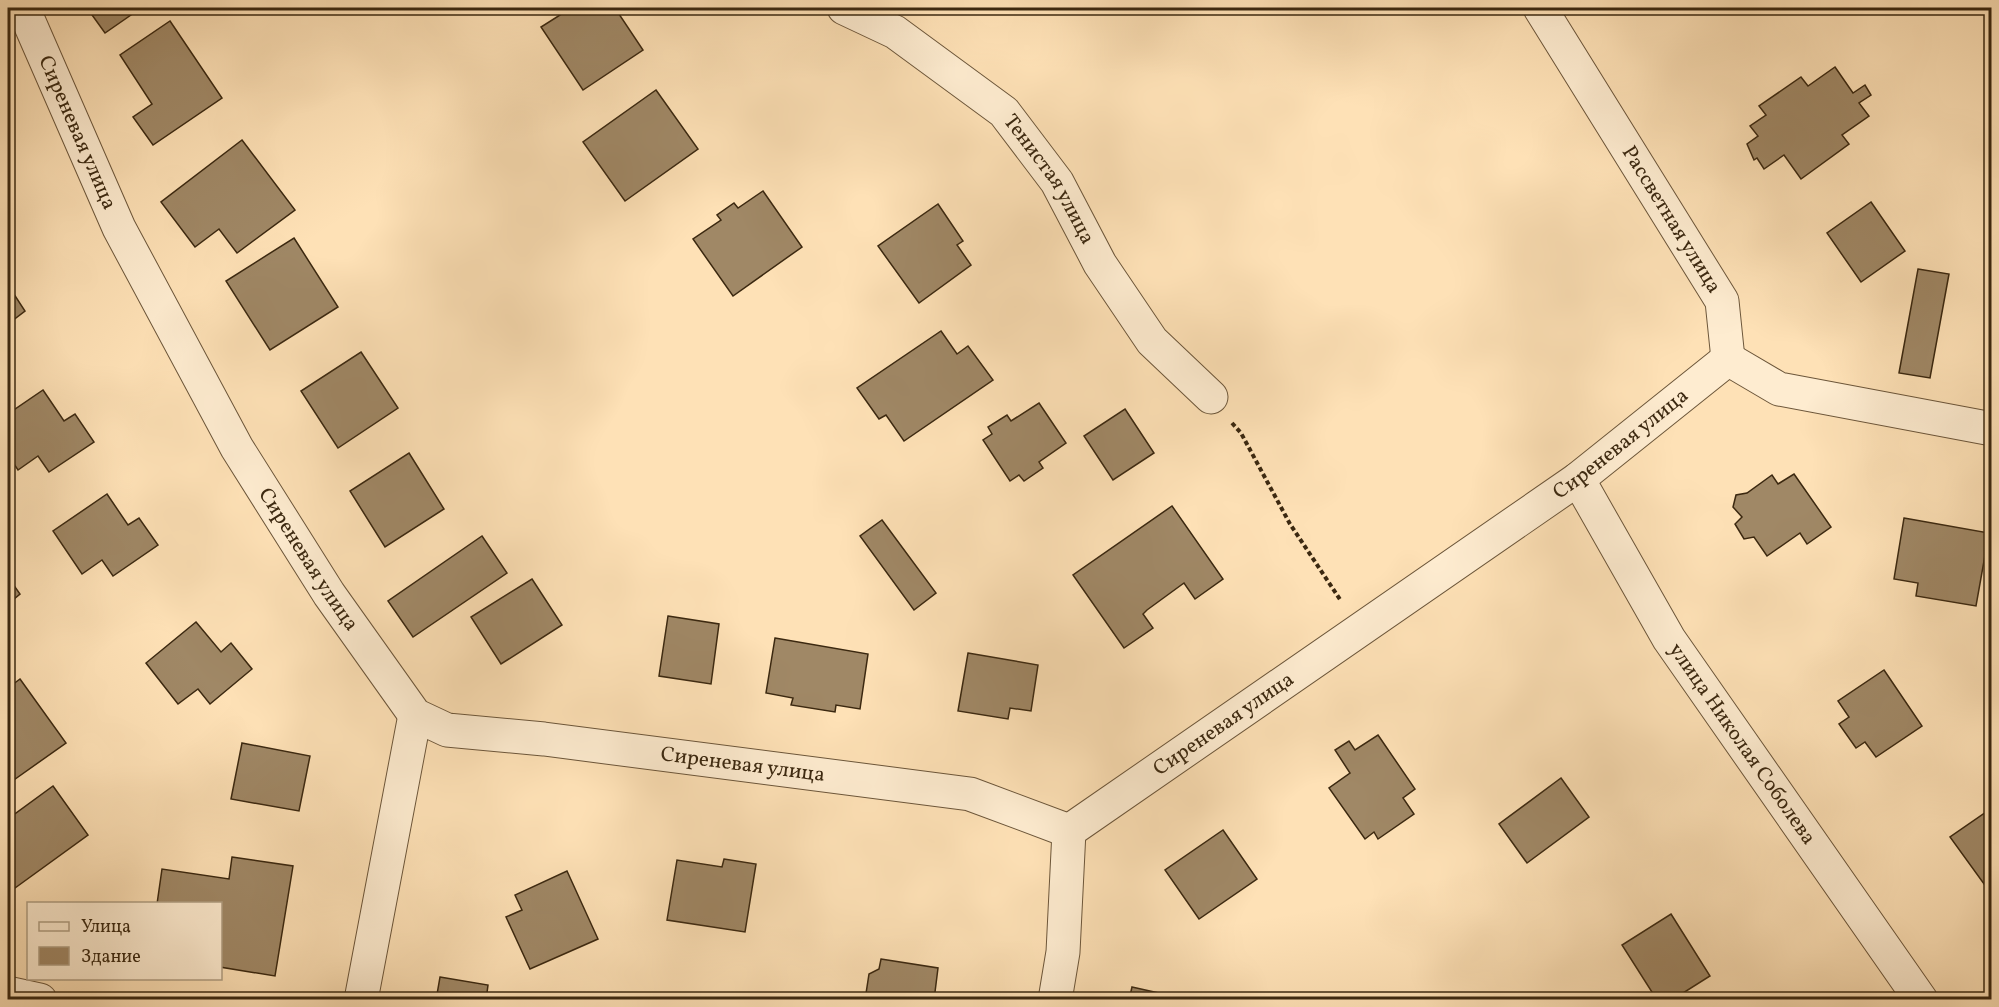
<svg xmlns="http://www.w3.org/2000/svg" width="1999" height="1007" viewBox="0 0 1999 1007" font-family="Vollkorn,serif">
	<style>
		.building { fill: #a08866; stroke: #3b2810; stroke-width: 1.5 }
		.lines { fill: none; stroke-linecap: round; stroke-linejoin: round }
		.minor-casing { stroke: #6c563a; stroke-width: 35 }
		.path { stroke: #3b2810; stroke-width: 4; stroke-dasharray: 4.5 3; stroke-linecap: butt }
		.minor { stroke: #feecd0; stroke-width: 33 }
		.labels { text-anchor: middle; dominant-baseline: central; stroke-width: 5; stroke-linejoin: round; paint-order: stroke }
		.street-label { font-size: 21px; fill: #3b2810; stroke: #feecd0 }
	</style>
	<rect width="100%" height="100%" fill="#fee1b6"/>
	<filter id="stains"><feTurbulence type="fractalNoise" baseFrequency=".00333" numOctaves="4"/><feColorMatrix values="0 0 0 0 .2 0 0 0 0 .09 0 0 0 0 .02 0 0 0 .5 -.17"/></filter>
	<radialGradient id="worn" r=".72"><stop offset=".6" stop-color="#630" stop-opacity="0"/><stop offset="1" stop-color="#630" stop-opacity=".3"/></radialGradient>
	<g class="building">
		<polygon points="87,8 141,8 105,33"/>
		<polygon points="571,8 615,8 643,50 583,90 541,27"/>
		<polygon points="170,21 222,98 153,145 133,117 152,104 120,55"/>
		<polygon points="1835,67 1853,93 1865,85 1871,95 1859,103 1869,116 1842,135 1849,144 1801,179 1784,155 1764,169 1757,158 1754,160 1747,144 1758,136 1750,126 1766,115 1759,106 1801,77 1808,86"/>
		<polygon points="656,90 698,149 625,201 583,142"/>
		<polygon points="242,140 295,210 237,253 219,229 195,247 161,202"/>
		<polygon points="763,191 802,247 733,296 693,239 721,220 717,215 734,203 738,208"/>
		<polygon points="1871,202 1905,251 1861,282 1827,233"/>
		<polygon points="938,204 963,241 957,245 971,265 919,303 878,246"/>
		<polygon points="294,238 338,307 270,350 226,281"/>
		<polygon points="1918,269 1949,274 1930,378 1899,373"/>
		<polygon points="8,285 25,311 8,324"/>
		<polygon points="941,331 957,354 968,346 993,380 904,441 886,415 879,419 857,388"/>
		<polygon points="361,352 398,408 338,448 301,391"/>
		<polygon points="43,390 64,421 75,414 94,442 49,472 38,456 18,470 8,455 8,414"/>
		<polygon points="1039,403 1066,443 1039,462 1043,468 1024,481 1019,475 1010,481 983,440 992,434 988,427 1007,415 1011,421"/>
		<polygon points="1125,409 1154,453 1113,480 1084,436"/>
		<polygon points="409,453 444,509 385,547 350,491"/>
		<polygon points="1794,474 1831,527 1807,544 1800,533 1767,556 1754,537 1744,539 1735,524 1742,517 1733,507 1736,495 1747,493 1772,475 1778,484"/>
		<polygon points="107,494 128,525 139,518 158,545 113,576 102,560 82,574 53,531"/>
		<polygon points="1172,506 1223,579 1195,599 1184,583 1147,610 1143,614 1153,628 1124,648 1073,575"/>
		<polygon points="1904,518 1989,533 1976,606 1916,596 1918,583 1894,579"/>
		<polygon points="882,520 936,593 914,610 860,536"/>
		<polygon points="482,536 507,573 413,637 388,601"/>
		<polygon points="8,577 20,594 8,604"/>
		<polygon points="532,579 562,625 501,664 471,617"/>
		<polygon points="668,616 719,624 711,684 659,676"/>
		<polygon points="196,622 221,652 231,643 252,669 210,704 198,689 178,704 146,663"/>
		<polygon points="775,638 868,654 860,709 836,705 835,712 791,705 793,698 766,693"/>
		<polygon points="968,653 1038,665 1031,711 1010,708 1008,719 958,711"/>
		<polygon points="1884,670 1922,726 1876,757 1865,742 1856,748 1839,724 1849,717 1838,701"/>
		<polygon points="20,679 66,743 11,782 8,777 8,688"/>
		<polygon points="1378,735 1415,789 1403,798 1414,814 1378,839 1374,832 1365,839 1329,788 1350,773 1335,750 1349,741 1355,750"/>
		<polygon points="242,743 310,756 299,811 231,799"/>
		<polygon points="1561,778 1589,817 1527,863 1499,824"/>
		<polygon points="53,786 88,835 15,888 8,877 8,819"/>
		<polygon points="1992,808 1992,895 1950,837"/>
		<polygon points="1223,830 1257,879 1199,919 1165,870"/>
		<polygon points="232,857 293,866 275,976 220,967 220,904 157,904 162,869 229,879"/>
		<polygon points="724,859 756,864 745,932 667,920 677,860 722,867"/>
		<polygon points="567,871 598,939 530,969 506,917 522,910 515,895"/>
		<polygon points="1671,914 1710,976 1672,1000 1657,1000 1622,945"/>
		<polygon points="881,959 938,968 934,1000 865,1000 869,974 879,969"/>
		<polygon points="440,977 488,985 486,1000 436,1000"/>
		<polygon points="1132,987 1190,1000 1129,1000"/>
	</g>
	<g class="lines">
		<g class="minor-casing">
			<g id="minor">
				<path id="s1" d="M23,8L119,228L237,448L329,594L415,715L447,730L544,739L970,794L1069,831"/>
				<path id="s2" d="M844,8L895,32L1004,112L1057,182L1100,264L1152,341L1211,397"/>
				<path id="s3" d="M1540,8L1722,301L1728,359"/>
				<polyline points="1728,359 1779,389 1992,429"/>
				<path id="s4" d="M1578,479L1669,639L1921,1000"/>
				<path id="s5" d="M1069,831L1578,479L1728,359"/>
				<polyline points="8,993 40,1000"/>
				<polyline points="361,1000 415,715"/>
				<polyline points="1055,1000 1063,952 1069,831"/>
			</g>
		</g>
		<polyline class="path" points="1232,423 1241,433 1290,524 1341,601"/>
		<use href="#minor" class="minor"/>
	</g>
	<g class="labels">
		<g class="street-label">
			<text stroke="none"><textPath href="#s1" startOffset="136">Сиреневая улица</textPath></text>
			<text stroke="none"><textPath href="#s2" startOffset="273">Тенистая улица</textPath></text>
			<text stroke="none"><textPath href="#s3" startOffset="249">Рассветная улица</textPath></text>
			<text stroke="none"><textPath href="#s5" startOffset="674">Сиреневая улица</textPath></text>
			<text stroke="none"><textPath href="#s1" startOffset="622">Сиреневая улица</textPath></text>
			<text stroke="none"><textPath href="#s5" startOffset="188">Сиреневая улица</textPath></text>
			<text stroke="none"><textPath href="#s4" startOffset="312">улица Николая Соболева</textPath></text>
			<text stroke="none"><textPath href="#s1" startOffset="1144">Сиреневая улица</textPath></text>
		</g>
	</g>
	<rect width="1999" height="1007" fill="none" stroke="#fee1b6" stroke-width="30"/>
	<rect x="9" y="9" width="1981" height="989" fill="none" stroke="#3b2810" stroke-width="3"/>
	<rect x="15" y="15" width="1969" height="977" fill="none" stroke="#3b2810" stroke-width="1.5"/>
	<rect x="27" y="902" width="195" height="78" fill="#feecd0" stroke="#b09e83" stroke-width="1.5"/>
	<rect x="39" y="922" width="30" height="9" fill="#feecd0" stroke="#b09e83" stroke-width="1.5"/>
	<text x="81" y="932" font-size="18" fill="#3b2810">Улица</text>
	<rect x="39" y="947" width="30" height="18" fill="#a08866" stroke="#b09e83" stroke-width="1.5"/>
	<text x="81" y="962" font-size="18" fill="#3b2810">Здание</text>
	<rect width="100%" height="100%" filter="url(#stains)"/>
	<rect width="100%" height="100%" fill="url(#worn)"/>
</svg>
